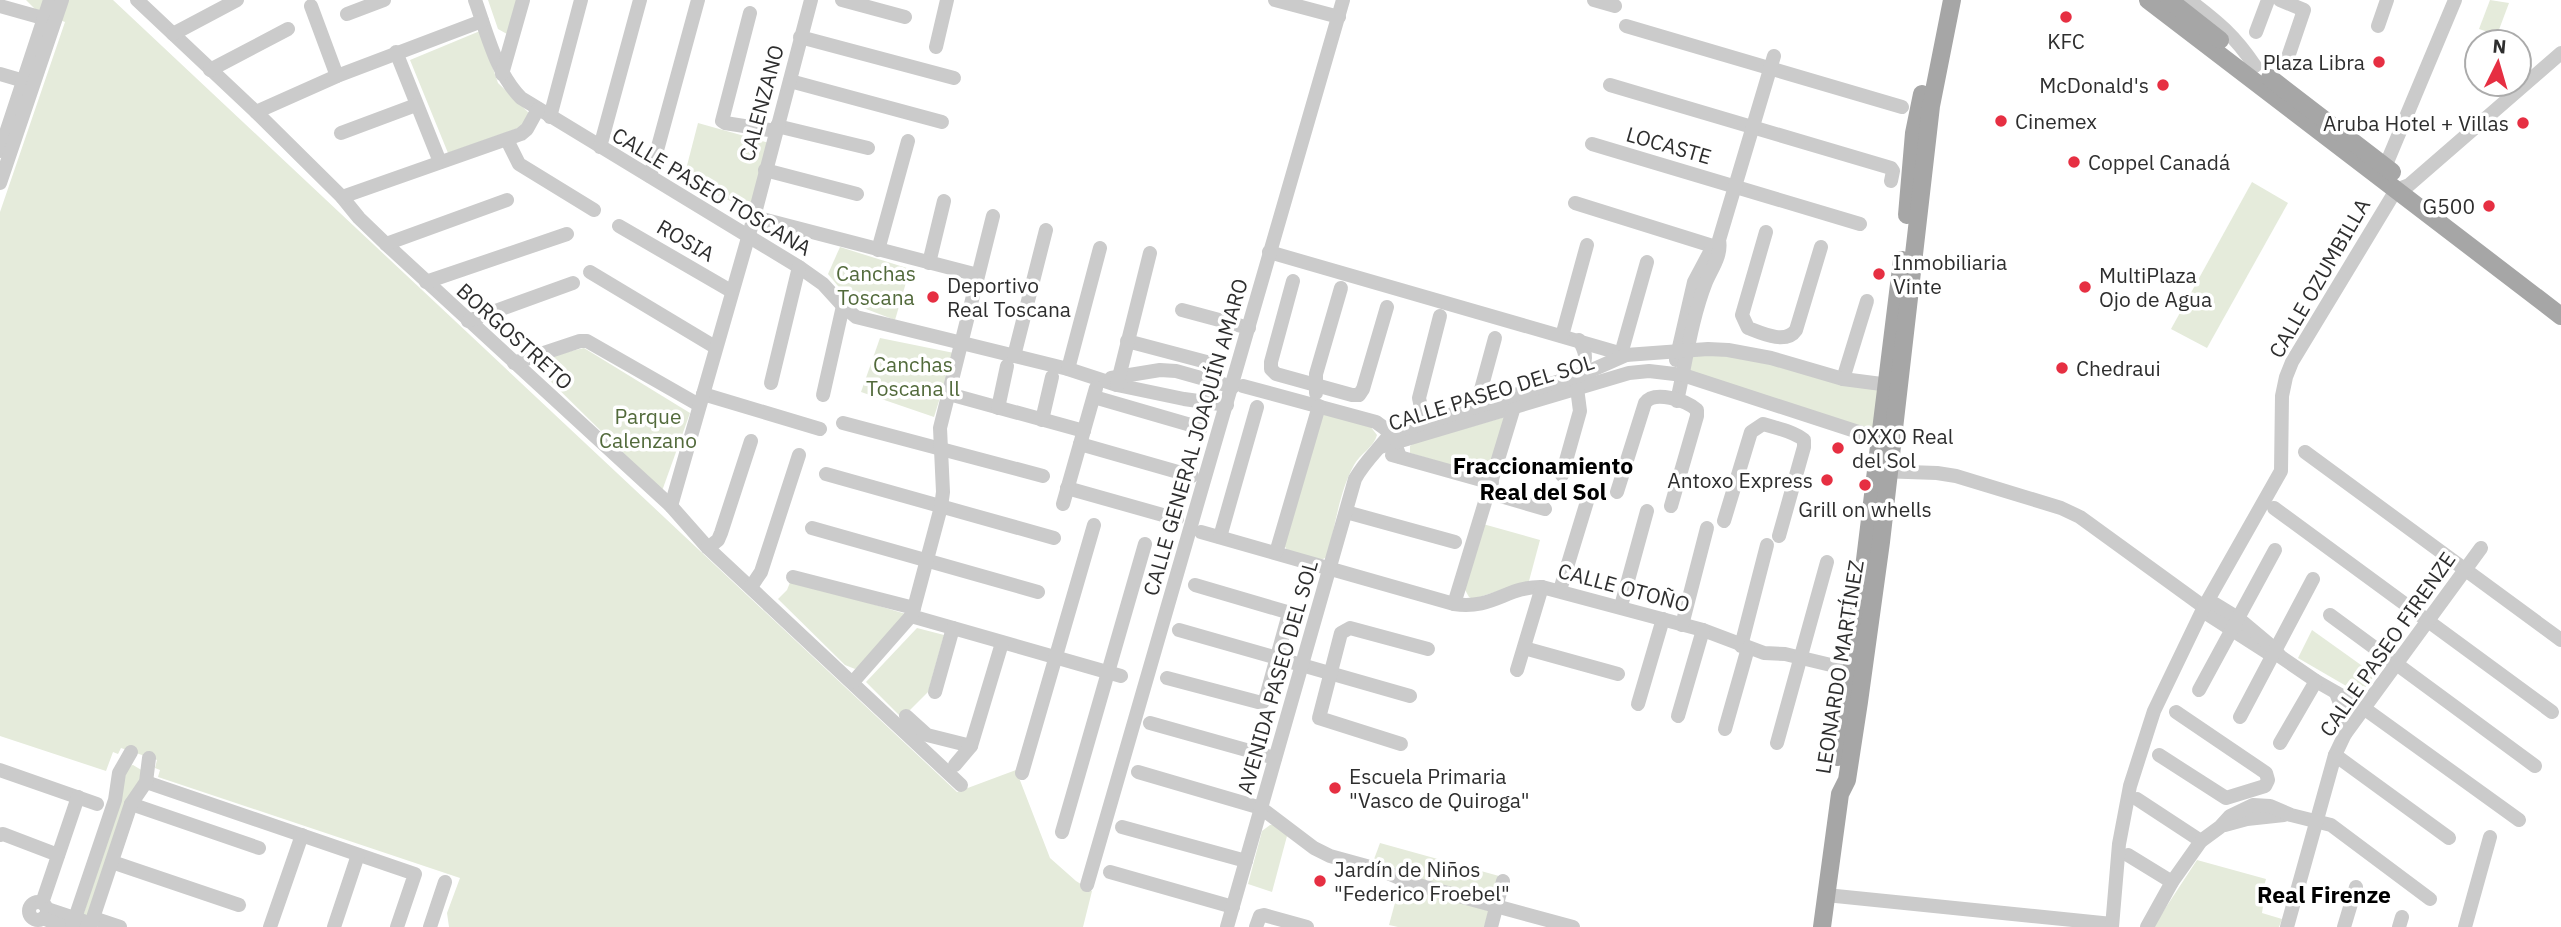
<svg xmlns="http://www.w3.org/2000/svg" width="2561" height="927" viewBox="0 0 2561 927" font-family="'IBM Plex Sans',sans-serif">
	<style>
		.green { fill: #e5ebdb }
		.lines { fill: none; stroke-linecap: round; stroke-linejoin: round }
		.minor { stroke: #cbcbcb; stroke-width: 14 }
		.major { stroke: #a6a6a6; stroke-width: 18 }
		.poi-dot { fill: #e62f42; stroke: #fff; stroke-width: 2.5 }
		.labels { text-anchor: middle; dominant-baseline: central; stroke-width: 7; stroke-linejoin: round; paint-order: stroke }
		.poi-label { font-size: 21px; fill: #2e2e2e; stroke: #fff; text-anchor: start }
		.street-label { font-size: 21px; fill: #2e2e2e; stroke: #fff }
		.park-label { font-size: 21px; fill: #526a3b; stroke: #fff }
		.neighbourhood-label { font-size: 23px; font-weight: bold; fill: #000; stroke: #fff }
	</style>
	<rect width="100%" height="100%" fill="#fff"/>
	<g class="green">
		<polygon points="26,0 113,0 957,792 1016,770 1050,858 1076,881 1092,891 1083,927 449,927 447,913 460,878 158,777 160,770 155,768 157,760 121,748 118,754 113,752 106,771 0,736 0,212 65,22 38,12"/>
		<polygon points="488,0 520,0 507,34 498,29"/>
		<polygon points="2490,0 2509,3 2497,35 2479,29"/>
		<polygon points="480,31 498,83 529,113 521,127 448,153 410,60"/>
		<polygon points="698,123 769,143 752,210 683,181"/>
		<polygon points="2252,182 2288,203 2207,348 2171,329"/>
		<polygon points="840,247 910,269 895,320 853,304 828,274"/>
		<polygon points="880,338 954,353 934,417 861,392"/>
		<polygon points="584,348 690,413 662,491 537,368 550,356"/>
		<polygon points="1695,354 1748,358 1876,388 1879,393 1874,429 1869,431 1688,371 1689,359"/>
		<path d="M1323,413L1370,426L1377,435C1374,447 1360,454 1354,465C1339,492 1335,528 1327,557L1321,560L1287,550L1284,545Z"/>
		<polygon points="1505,417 1488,476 1410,453 1410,446 1414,443"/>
		<polygon points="1483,524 1540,540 1529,581 1473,599 1469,597 1464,588"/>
		<polygon points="791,580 906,614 862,665 855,669 845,665 778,599 787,590"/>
		<polygon points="917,628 944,635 928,692 902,718 866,682"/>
		<polygon points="2312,630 2375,675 2360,694 2298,658"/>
		<polygon points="133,765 143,771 87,917 83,916 128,766"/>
		<polygon points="1270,825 1276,825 1287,836 1272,892 1248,884 1262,831"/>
		<polygon points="1380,843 1499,876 1493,899 1414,878 1373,862"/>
		<polygon points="2197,860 2266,879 2259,904 2263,906 2262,913 2282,919 2279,927 2153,927"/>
		<polygon points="1400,884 1489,911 1484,927 1398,927 1389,925"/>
	</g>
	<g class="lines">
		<g class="minor">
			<polyline points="137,0 256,112 342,197 359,218 386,244 671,506 708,548 961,785"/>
			<path d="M475,0C487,33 496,73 521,98L799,267L823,284L843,306L856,317L1068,369L1117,385L1184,399L1227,405"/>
			<polyline points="842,0 905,17"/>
			<polyline points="1275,0 1339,17"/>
			<polyline points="1594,0 1615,6"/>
			<path d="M2189,0C2218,22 2234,35 2255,66"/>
			<polyline points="2280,0 2304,10 2288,57"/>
			<polyline points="0,6 50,20"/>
			<polyline points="311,6 337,76"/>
			<polyline points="750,13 722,121 725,123 776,131"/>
			<polyline points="347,14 384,0"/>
			<polyline points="1626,26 1902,107"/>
			<polyline points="2378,26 2387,0"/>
			<polyline points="2256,32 2268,0"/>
			<polyline points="173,34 237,0"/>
			<polyline points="800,37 954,78"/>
			<polyline points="936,47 947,0"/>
			<polyline points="396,52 440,162"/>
			<polyline points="210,70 288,29"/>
			<polyline points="0,74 24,81"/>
			<polyline points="502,74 523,0"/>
			<polyline points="790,81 942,122"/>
			<polyline points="1610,85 1891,168 1893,171 1891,181"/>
			<polyline points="256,112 337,76 482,21"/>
			<polyline points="550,117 581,0"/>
			<polyline points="777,126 868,148"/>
			<polyline points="341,133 416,105"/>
			<polyline points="507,140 519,164 594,210"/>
			<polyline points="1592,144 1860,224"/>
			<polyline points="600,147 640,0"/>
			<polyline points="0,151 50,0"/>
			<polyline points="2385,167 2455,0"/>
			<polyline points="765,170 857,194"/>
			<polyline points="650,176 698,0"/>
			<polyline points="0,183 62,0"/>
			<polyline points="342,197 521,134 527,129 538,109"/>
			<polyline points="1575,203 1719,248"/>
			<polyline points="754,217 811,0"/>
			<polyline points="619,226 731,291"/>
			<path d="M1766,232L1742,315L1748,328C1761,333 1786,345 1796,330L1821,247"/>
			<polyline points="386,244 507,200"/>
			<polyline points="878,250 908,141"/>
			<polyline points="1269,252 1626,355"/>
			<polyline points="929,263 944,201"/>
			<polyline points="590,272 715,347"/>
			<polyline points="1293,281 1271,362 1271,369 1276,374 1352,395 1359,395 1363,389 1387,307"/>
			<polyline points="426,282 567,234"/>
			<polyline points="1182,310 1249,328"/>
			<polyline points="468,321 573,283"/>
			<polyline points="1562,336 1587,245"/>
			<path d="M1579,340C1591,361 1581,360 1584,378"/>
			<polyline points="1127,341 1218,365"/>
			<polyline points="1621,354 1647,262"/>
			<polyline points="1014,356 1046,230"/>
			<polyline points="1676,360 1694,282 1711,250"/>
			<polyline points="514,363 580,341 587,341 699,405"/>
			<polyline points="1068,369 1100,248"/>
			<polyline points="1111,378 1160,370 1176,371 1233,387"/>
			<polyline points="1843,379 1867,301"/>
			<polyline points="771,383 799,267"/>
			<polyline points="1117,385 1150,253"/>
			<polyline points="1243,386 1376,422 1391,433 1400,457"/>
			<polyline points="1316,393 1316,374 1341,288"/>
			<polyline points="703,394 820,429"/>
			<polyline points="949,394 1084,431"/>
			<polyline points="823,395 843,306"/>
			<polyline points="1094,397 1201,428"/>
			<path d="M1677,401C1686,362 1691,320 1706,282C1712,268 1722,255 1719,240L1774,56"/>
			<polyline points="1480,405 1480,393 1495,338"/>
			<polyline points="998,408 1007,366"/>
			<polyline points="1042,420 1052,377"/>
			<polyline points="1424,421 1419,398 1440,316"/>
			<polyline points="843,423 1043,476"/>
			<polyline points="1080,444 1192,476"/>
			<polyline points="1380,447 1629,373 1649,371 1683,375 1889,442"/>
			<polyline points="2305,452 2561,640"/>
			<polyline points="1392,455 1492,483"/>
			<polyline points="1879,471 1937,473 1956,476 2061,508 2080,517 2204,607 2209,615 2273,656"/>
			<polyline points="826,474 1054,538"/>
			<polyline points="1562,475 1580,411 1577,388"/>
			<polyline points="1067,488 1177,519"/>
			<polyline points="1487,492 1545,509"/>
			<path d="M1617,492L1645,403C1654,390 1686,400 1697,410V416L1671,506"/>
			<polyline points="1063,504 1096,388"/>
			<polyline points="671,506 754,217 978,275"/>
			<polyline points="2274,508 2552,712"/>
			<polyline points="1346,512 1455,542"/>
			<path d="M1724,521L1751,432L1763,424C1776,428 1793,431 1804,440V447L1779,536"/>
			<polyline points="812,528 1038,592"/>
			<path d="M1201,532L1454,604C1493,610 1507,586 1542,587L1703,630L1764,653L1785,654L1835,666L1844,664L1860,666"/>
			<polyline points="1220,537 1257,407"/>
			<polyline points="708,548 718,540 721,533 751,441"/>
			<polyline points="1276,553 1319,406"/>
			<polyline points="793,577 914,608"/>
			<polyline points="751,587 761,572 799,455"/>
			<polyline points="1560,590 1589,495"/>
			<polyline points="1454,604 1514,407"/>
			<polyline points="1621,606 1647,511"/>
			<polyline points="2204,607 2215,604 2238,618 2269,644 2281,657 2316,681 2365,709 2519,820"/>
			<polyline points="2330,615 2535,766"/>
			<polyline points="911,616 1121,676"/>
			<polyline points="1682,625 1707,528"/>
			<polyline points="1179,630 1410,696"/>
			<polyline points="1741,646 1767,545"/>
			<polyline points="1524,648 1618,674"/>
			<polyline points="1517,670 1542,587"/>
			<polyline points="1167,678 1258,702 1263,702 1266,697 1288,617 1287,612 1195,585"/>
			<polyline points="853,682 911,616 914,608 941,507 943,492 940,428 993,216"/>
			<polyline points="2199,690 2275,550"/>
			<polyline points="935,692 953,628"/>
			<polyline points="2336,693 2345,716 2345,734"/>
			<polyline points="1638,704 1663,619"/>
			<polyline points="906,716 927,735 971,746"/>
			<polyline points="1678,716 1703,630"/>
			<polyline points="2240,717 2313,579"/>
			<polyline points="1150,723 1275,758"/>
			<polyline points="1725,729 1748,648"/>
			<polyline points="1777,743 1827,562"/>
			<polyline points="2280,743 2316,681"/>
			<polyline points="1401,744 1319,718 1341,633 1350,628 1428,649"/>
			<polyline points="2159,755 2226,798 2265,786 2268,780 2266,773 2176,712"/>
			<polyline points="2335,755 2449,838"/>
			<polyline points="955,765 971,746 1002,643"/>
			<polyline points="0,770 97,804"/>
			<polyline points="1138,772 1261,808 1314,848 1330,856 1381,870 1411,883 1573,927"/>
			<polyline points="1022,773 1094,525"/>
			<polyline points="146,782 415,874 397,927"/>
			<polyline points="2137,799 2201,841"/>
			<polyline points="131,804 259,848"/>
			<polyline points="2225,825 2247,819 2284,815"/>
			<polyline points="1122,827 1246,861"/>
			<polyline points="1062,832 1145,544"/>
			<polyline points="0,835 3,834 58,855"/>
			<polyline points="2128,855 2172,882"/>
			<polyline points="112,862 239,905"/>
			<polyline points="1110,872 1233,907"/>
			<polyline points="1087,885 1343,0"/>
			<polyline points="1826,895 2112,924"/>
			<circle cx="38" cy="911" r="9"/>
			<polyline points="42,903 78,797"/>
			<polyline points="47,909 83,921"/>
			<polyline points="43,918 64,927"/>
			<polyline points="93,918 120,927"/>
			<polyline points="72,927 115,800 119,773 131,752"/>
			<polyline points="90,927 131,804 146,782 149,758"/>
			<polyline points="270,927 302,835"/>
			<polyline points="334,927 358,855"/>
			<polyline points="430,927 445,882"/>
			<path d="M1227,927L1355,479C1365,461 1379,449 1391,433L1583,374L1626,355L1708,349L1728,350L1771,358L1843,379L1897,386"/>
			<polyline points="1256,927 1260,916 1264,915 1307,927"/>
			<polyline points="1491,927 1503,881"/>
			<polyline points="2112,927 2119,844 2130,786 2154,711 2204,607 2281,471 2282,396 2286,377 2292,362 2396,190 2409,185 2561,53"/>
			<polyline points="2147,927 2172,882 2201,841 2220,827 2230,816 2253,805 2270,806 2291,815 2331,825 2430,899"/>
			<polyline points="2287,927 2335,755 2345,734 2481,548"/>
			<polyline points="2344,927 2356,887"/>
			<polyline points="2399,927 2402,917"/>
			<polyline points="2465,927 2490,837"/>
		</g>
		<g class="major">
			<polyline points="2148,0 2561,316"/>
			<polyline points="2169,0 2220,40"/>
			<polyline points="2270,78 2392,172"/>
			<polyline points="1907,215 1914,133 1922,94"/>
			<polyline points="1838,757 1852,665 1902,260"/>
			<polyline points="1822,927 1840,794 1847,780 1859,702 1881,542 1931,106 1952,0"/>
		</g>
	</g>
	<g class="poi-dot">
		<circle cx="2066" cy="17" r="7"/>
		<circle cx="2379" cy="62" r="7"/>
		<circle cx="2163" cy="85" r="7"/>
		<circle cx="2001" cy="121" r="7"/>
		<circle cx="2523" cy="123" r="7"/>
		<circle cx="2074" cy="162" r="7"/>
		<circle cx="2489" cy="206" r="7"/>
		<circle cx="1879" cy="274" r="7"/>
		<circle cx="2085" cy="287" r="7"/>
		<circle cx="933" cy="297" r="7"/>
		<circle cx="2062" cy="368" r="7"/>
		<circle cx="1838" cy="448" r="7"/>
		<circle cx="1827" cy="480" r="7"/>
		<circle cx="1865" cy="485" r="7"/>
		<circle cx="1335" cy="788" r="7"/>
		<circle cx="1320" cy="881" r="7"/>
	</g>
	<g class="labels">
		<g class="poi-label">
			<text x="2066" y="41" text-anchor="middle">KFC</text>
			<text x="2365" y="62" text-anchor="end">Plaza Libra</text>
			<text x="2149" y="85" text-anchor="end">McDonald's</text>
			<text x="2015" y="121">Cinemex</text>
			<text x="2509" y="123" text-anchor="end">Aruba Hotel + Villas</text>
			<text x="2088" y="162">Coppel Canadá</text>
			<text x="2475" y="206" text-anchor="end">G500</text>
			<text x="1893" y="262">Inmobiliaria<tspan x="1893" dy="24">Vinte</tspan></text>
			<text x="2099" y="275">MultiPlaza<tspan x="2099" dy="24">Ojo de Agua</tspan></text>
			<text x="947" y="285">Deportivo<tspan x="947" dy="24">Real Toscana</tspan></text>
			<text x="2076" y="368">Chedraui</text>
			<text x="1852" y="436">OXXO Real<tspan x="1852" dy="24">del Sol</tspan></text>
			<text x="1813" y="480" text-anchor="end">Antoxo Express</text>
			<text x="1865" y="509" text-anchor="middle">Grill on whells</text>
			<text x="1349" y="776">Escuela Primaria<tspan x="1349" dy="24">"Vasco de Quiroga"</tspan></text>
			<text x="1334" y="869">Jardín de Niños<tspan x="1334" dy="24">"Federico Froebel"</tspan></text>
		</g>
		<g class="street-label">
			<text transform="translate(761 103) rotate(-75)">CALENZANO</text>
			<text transform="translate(1669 145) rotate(16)">LOCASTE</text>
			<text transform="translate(712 191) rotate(31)">CALLE PASEO TOSCANA</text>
			<text transform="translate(686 240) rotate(30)">ROSIA</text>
			<text transform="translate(2319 278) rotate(-60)">CALLE OZUMBILLA</text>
			<text transform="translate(515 336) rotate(42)">BORGOSTRETO</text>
			<text transform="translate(1491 392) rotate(-17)">CALLE PASEO DEL SOL</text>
			<text transform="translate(1195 437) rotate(-74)">CALLE GENERAL JOAQUÍN AMARO</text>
			<text transform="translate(1624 587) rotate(15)">CALLE OTOÑO</text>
			<text transform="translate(2387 644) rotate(-55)">CALLE PASEO FIRENZE</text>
			<text transform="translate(1839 667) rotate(-81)">LEONARDO MARTÍNEZ</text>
			<text transform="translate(1277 677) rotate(-74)">AVENIDA PASEO DEL SOL</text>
		</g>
		<g class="park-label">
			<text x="876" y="273">Canchas<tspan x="876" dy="24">Toscana</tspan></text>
			<text x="913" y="364">Canchas<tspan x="913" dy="24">Toscana ll</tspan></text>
			<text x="648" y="416">Parque<tspan x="648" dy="24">Calenzano</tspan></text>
		</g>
		<g class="neighbourhood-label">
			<text x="1543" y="465">Fraccionamiento<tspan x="1543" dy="26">Real del Sol</tspan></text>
			<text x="2324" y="894">Real Firenze</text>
		</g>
	</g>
	<g transform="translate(2498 63) rotate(5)"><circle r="33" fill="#ffffff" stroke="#ababab" stroke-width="2"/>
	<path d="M0-5L12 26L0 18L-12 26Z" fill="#e62f42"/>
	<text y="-10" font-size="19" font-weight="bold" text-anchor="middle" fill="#2e2e2e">N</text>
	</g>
</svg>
